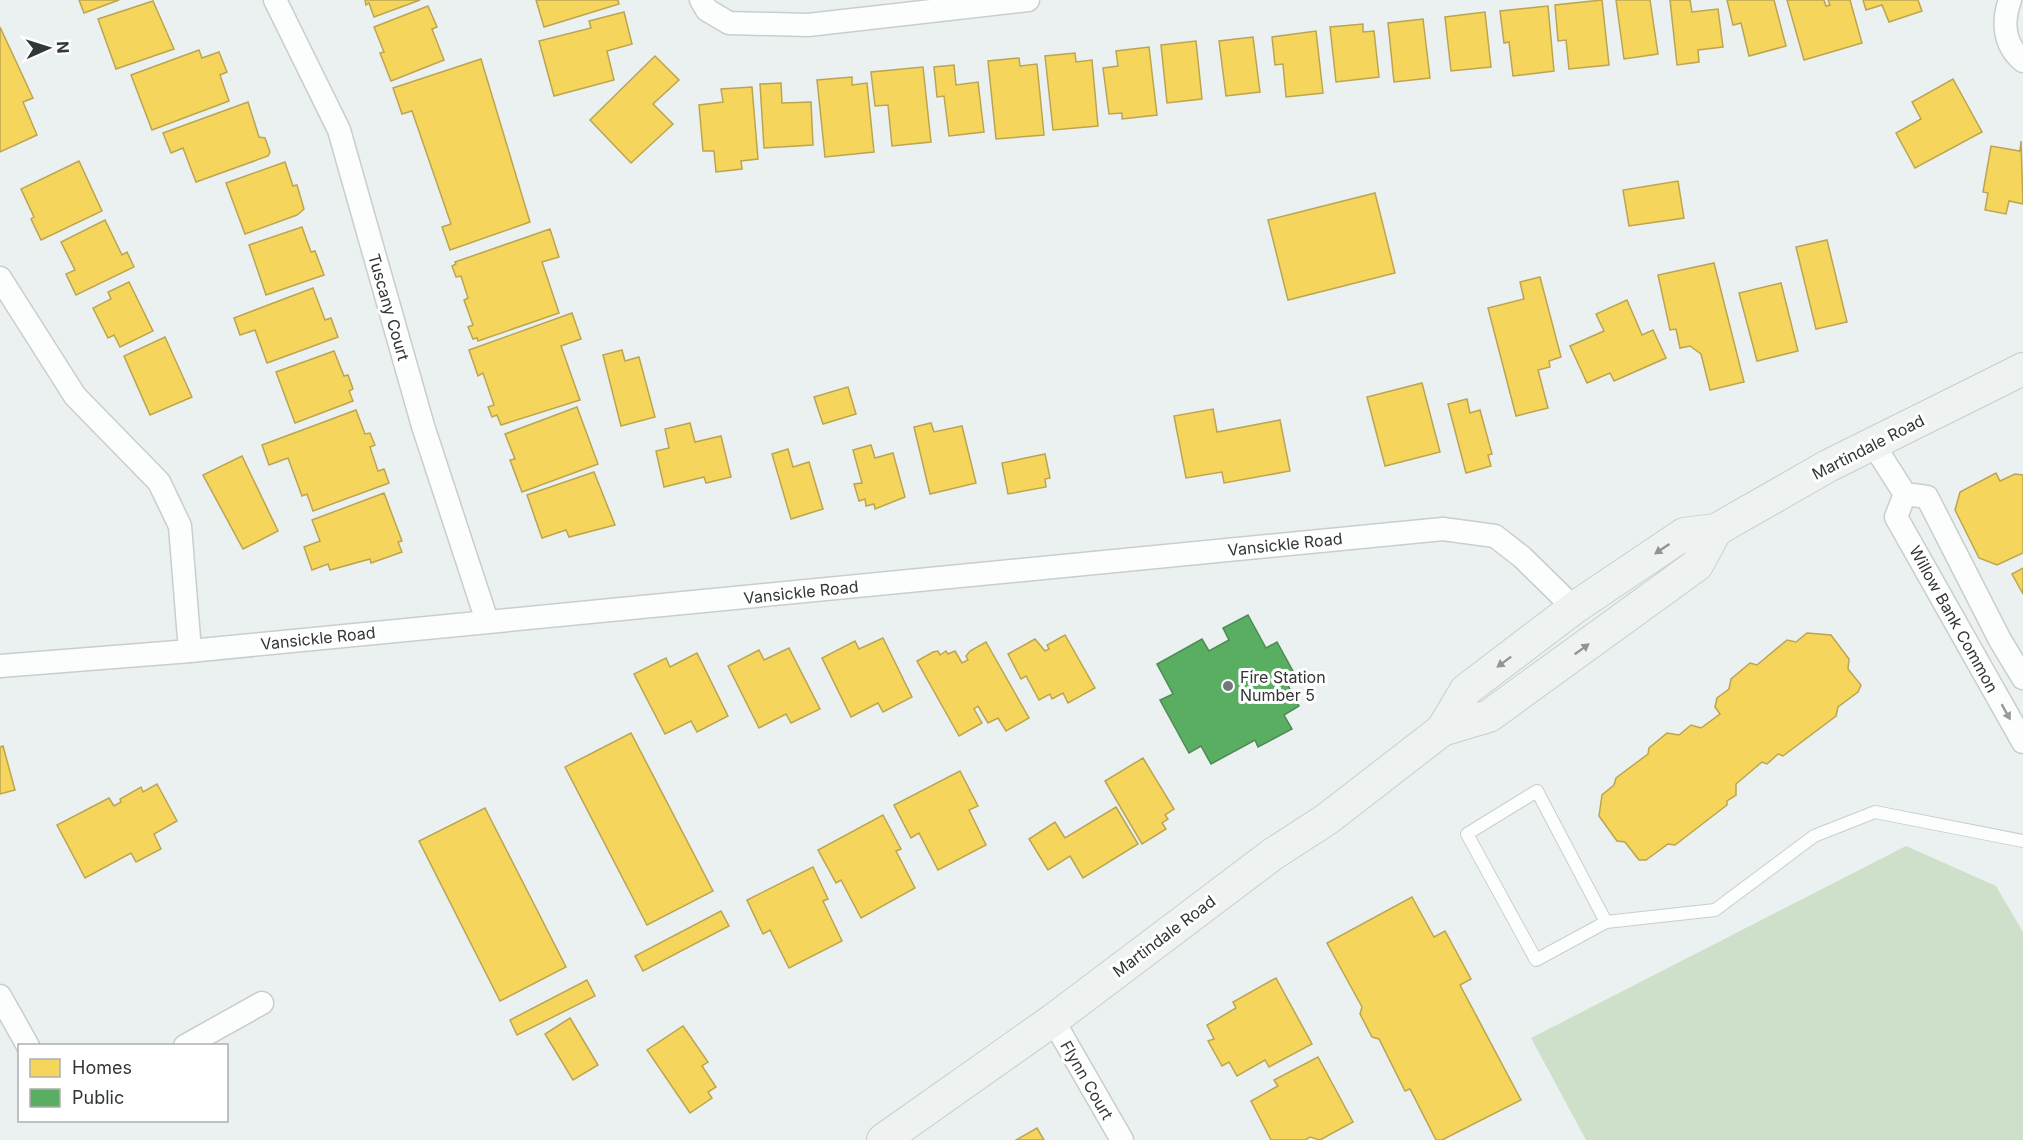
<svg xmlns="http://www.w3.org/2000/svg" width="2023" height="1140" viewBox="0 0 2023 1140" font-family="Inter,sans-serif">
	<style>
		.green { fill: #cee0ca }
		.homes { fill: #f6d55c; stroke: #bba551; stroke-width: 1.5 }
		.public { fill: #5aae61; stroke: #4e8a54; stroke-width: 1.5 }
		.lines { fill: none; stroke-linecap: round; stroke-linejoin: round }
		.service-casing { stroke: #c9cecd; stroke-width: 14 }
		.minor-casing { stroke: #c9cecd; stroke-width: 25 }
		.secondary-casing { stroke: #c9cecd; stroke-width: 34 }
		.service { stroke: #fcfdfd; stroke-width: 12 }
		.minor { stroke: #fcfdfd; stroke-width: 22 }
		.secondary { stroke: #eef3f1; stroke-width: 32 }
		.oneway { fill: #909494 }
		.oneway2 { fill: #979a9a }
		.poi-dot { fill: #737777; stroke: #fff; stroke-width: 2 }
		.labels { text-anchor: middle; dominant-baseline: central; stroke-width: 6; stroke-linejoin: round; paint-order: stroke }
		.street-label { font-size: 16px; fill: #323636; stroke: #fff }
		.poi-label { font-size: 16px; fill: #323636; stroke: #fff; text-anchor: start }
	</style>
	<rect width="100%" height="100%" fill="#ebf1f0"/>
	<polygon class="green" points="1906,846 1996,886 2023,932 2023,1140 1586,1140 1531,1038"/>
	<g class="homes">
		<polygon points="79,0 119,0 84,13"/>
		<polygon points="365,0 420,0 374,17 369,3 366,5"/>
		<polygon points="536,0 618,0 619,4 544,27"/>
		<polygon points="1602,0 1609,65 1569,69 1566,40 1558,41 1555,5"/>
		<polygon points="1616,0 1650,0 1658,54 1624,59"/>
		<polygon points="1670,0 1690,0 1692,12 1718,9 1723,47 1698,50 1699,62 1677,65"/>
		<polygon points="1727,0 1774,0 1786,46 1749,56 1741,23 1733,25"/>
		<polygon points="1787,0 1824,0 1826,6 1830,5 1828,0 1850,0 1862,43 1804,60"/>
		<polygon points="1863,0 1918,0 1922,11 1889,22 1882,5 1866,10"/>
		<polygon points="153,1 174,49 116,69 98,19"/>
		<polygon points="428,6 437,27 432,29 444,60 391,81 380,53 384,52 374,27"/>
		<polygon points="1548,6 1554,71 1513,76 1509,42 1504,43 1500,11"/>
		<polygon points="624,12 632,44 607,51 614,80 554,96 539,41 591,28 589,21"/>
		<polygon points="1485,12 1491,67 1451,71 1445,17"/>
		<polygon points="1423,19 1430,78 1394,82 1388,23"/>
		<polygon points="1363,24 1363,32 1374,31 1379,77 1336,82 1330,27"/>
		<polygon points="0,27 33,98 23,102 37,135 0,152"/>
		<polygon points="1316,31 1323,93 1286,97 1283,64 1275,65 1272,37"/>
		<polygon points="1253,37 1260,92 1226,96 1219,41"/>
		<polygon points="1196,41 1202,99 1167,103 1161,45"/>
		<polygon points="1149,47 1157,115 1122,119 1122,113 1109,114 1103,68 1118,66 1116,51"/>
		<polygon points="199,50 202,58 219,52 227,72 220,75 229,101 152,130 131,75"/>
		<polygon points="1075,53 1076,62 1092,60 1098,126 1053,130 1045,56"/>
		<polygon points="655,56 679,80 653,104 673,124 631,163 590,120"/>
		<polygon points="1019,58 1020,66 1037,64 1044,135 996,139 988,61"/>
		<polygon points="481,59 530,222 450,250 442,227 451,224 412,111 402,114 393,88"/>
		<polygon points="954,65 956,85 978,82 984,132 949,136 944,96 937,97 934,67"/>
		<polygon points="923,67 931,142 892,146 888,105 875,106 871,72"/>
		<polygon points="852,77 852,85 867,83 874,152 825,157 817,80"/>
		<polygon points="1953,79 1982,132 1915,168 1896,133 1921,119 1912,102"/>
		<polygon points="781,83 782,103 811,102 813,145 764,148 760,84"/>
		<polygon points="752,87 758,159 741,161 742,169 716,172 714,151 703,151 699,105 723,102 721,89"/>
		<polygon points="248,102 259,137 265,138 270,152 268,156 196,182 183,148 171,153 163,133"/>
		<polygon points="2021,141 2023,204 2009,201 2006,214 1985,210 1988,193 1983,192 1991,146 2020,151"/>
		<polygon points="79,161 102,211 41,240 31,219 34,217 21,189"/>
		<polygon points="285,162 293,186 297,185 304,209 297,215 245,234 226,183"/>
		<polygon points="1678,181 1684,218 1629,226 1623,190"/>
		<polygon points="1375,193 1395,273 1288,300 1268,220"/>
		<polygon points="105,220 122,255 127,252 134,267 76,295 66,274 75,270 61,242"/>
		<polygon points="302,227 311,252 315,251 324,275 266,295 249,245"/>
		<polygon points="550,229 559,257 542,262 559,313 478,341 477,338 473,339 468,327 473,325 464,300 468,298 461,276 456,277 452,266 456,264 455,262"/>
		<polygon points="1827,240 1847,322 1816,329 1796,247"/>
		<polygon points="1714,263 1744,382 1710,390 1701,354 1690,346 1680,348 1676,329 1670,330 1658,275"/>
		<polygon points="1540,277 1561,357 1549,361 1550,367 1538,370 1548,408 1516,416 1488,308 1524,299 1520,282"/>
		<polygon points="129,282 153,331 120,347 114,335 108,338 93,308 111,299 108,292"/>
		<polygon points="1781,283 1798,351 1757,361 1739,293"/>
		<polygon points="313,288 325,320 331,318 338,337 267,363 255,330 240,335 234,318"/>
		<polygon points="1627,300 1642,335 1653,330 1666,358 1614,381 1610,373 1587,383 1570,346 1604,331 1596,314"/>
		<polygon points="572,313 581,339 561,346 580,400 501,425 497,415 492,417 488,407 494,405 483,373 478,376 469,350"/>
		<polygon points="165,337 192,397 150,415 124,356"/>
		<polygon points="622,350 625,361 639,357 655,417 621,426 603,355"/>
		<polygon points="334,351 344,376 348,375 353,389 349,391 353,401 295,423 276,372"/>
		<polygon points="1422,383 1440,452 1385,466 1367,397"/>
		<polygon points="848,387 856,414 823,424 814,397"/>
		<polygon points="1467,399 1470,413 1480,410 1492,454 1488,455 1491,466 1466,473 1448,404"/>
		<polygon points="577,407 598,464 522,492 510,460 515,459 505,434"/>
		<polygon points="1213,409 1217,432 1280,420 1290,471 1224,483 1222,472 1186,478 1174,416"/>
		<polygon points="356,410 365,434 370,433 375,445 370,447 378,471 384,469 389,483 313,511 307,494 302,496 288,458 269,465 262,445"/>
		<polygon points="690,423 695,442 721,436 731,477 706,483 704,477 664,487 656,451 669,448 665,429"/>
		<polygon points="931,423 934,432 962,426 976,483 930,494 914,427"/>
		<polygon points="871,445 875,458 893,453 905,497 875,509 874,504 866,506 865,499 859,501 854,484 862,483 853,450"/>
		<polygon points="788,449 793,467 809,462 823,509 791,519 772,454"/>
		<polygon points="1045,454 1050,478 1045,479 1046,487 1008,494 1002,463"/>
		<polygon points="242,456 278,531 243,549 203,475"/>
		<polygon points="594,472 615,525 569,537 566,530 542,538 527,495"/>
		<polygon points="1996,473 2000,481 2015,474 2023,475 2023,553 1997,565 1979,558 1955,510 1960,492"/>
		<polygon points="384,493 402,541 398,542 402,552 371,563 370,559 330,570 328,564 312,570 304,547 320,541 312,520"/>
		<polygon points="2023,568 2023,594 2012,574"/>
		<polygon points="1807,633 1831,635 1849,659 1848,669 1861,685 1858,692 1838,707 1836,716 1783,756 1778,754 1767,764 1762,762 1736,784 1736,795 1727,801 1727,805 1675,845 1668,844 1646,860 1639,860 1625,842 1617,841 1599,816 1602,795 1614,785 1616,778 1648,754 1649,748 1667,733 1679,735 1691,725 1701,728 1720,714 1715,707 1717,698 1729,689 1731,679 1750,663 1757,665 1787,640 1796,642"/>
		<polygon points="1065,635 1095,688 1068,703 1063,693 1052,699 1050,694 1039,700 1026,676 1021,679 1008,654 1035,639 1045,651 1049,649 1047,645"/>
		<polygon points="883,638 912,697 883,712 878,703 851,717 822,658 855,641 859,649"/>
		<polygon points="986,642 1029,718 1006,731 998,718 988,723 978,706 974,709 982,723 959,736 917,661 933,652 938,651 940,655 946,651 948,654 955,651 962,663 968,660 966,656 970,651"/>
		<polygon points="789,648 820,709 791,723 786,714 759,728 728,666 759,650 764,660"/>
		<polygon points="697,653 728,716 697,732 691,721 665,734 634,674 666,658 670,667"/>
		<polygon points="631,733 713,891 647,925 565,767"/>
		<polygon points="3,746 15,790 0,794 0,747"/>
		<polygon points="1143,758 1174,809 1165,815 1168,819 1162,823 1166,829 1142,844 1105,781"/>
		<polygon points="960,771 978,806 969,810 986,845 938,870 919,833 911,838 894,805"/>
		<polygon points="157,784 177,821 154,834 161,849 136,862 131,853 85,878 57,825 109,798 114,806 121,802 120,799 141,787 143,792"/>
		<polygon points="1116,807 1138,844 1083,878 1070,856 1048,870 1029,839 1055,822 1065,838"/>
		<polygon points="485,808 566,967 500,1001 419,841"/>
		<polygon points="883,815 901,849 896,851 915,888 861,918 841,880 836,883 818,850"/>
		<polygon points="813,867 828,899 823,901 842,941 789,968 770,930 763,934 747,900"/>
		<polygon points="1412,897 1434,937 1445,931 1471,979 1460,985 1521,1100 1442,1140 1436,1140 1410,1089 1405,1091 1379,1039 1372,1037 1360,1014 1362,1007 1327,943"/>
		<polygon points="721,911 729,926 643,971 635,956"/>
		<polygon points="1276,978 1312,1044 1269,1067 1265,1060 1237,1076 1229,1062 1222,1066 1208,1041 1214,1039 1207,1025 1236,1008 1233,1002"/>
		<polygon points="587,980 595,996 517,1035 510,1020"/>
		<polygon points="570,1018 598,1065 573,1080 545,1034"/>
		<polygon points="683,1026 708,1062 702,1066 716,1087 708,1092 712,1098 690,1113 647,1050"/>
		<polygon points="1318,1057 1353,1122 1320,1140 1310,1137 1305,1140 1271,1140 1251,1101 1278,1086 1274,1080"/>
		<polygon points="1037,1128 1044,1140 1016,1140"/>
	</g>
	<polygon class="public" points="1248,615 1266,648 1277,642 1294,673 1284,678 1299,706 1284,715 1292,729 1258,747 1255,740 1211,764 1201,746 1189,753 1172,722 1160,700 1173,694 1157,664 1202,639 1209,651 1229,640 1223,628"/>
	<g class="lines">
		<g class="service-casing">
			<polyline id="service" points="1606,922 1537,791 1467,834 1536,960 1606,922 1715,910 1814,836 1875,812 2023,841"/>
		</g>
		<g class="minor-casing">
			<g id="minor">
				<polyline points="275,0 339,130 423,426 487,621"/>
				<polyline points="701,0 707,10 729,23 808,25 1028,0"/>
				<path d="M2010,0C2002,22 2004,45 2023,61"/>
				<polyline points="0,278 75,396 159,482 180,526 190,651"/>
				<polyline points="1873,444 1905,494 1927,497 2000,640 2023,678"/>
				<polyline points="1905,494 1896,517 2023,742"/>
				<polyline points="0,666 190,651 1443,529 1495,536 1522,557 1574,608"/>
				<polyline points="0,996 28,1046"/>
				<polyline points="1053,1020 1122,1140"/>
				<polyline points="185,1046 262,1003"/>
			</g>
		</g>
		<g class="secondary-casing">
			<g id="secondary">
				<polyline points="1442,730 1466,690 1574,608 1684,534 1716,530 1828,466 2023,369"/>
				<polyline points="883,1140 1053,1020 1273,854 1327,819 1442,730 1489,716 1697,565 1716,530"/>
			</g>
		</g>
		<use href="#service" class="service"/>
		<use href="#minor" class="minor"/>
		<use href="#secondary" class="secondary"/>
	</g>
	<defs><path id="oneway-solid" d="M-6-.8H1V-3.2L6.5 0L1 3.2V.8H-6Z" transform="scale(1.5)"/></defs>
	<g class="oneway">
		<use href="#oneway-solid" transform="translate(1662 549) rotate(146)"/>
		<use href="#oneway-solid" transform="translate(1582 649) rotate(-36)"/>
		<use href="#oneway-solid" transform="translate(1504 662) rotate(143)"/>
	</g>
	<use class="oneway2" href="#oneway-solid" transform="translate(2006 712) rotate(61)"/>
	<circle class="poi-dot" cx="1228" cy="686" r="6"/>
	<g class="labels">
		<g class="street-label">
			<text transform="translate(389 307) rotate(74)">Tuscany Court</text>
			<text transform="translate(1868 447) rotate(-27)">Martindale Road</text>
			<text transform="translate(1285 544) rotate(-6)">Vansickle Road</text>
			<text transform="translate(801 592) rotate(-6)">Vansickle Road</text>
			<text transform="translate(1954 619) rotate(61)">Willow Bank Common</text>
			<text transform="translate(318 638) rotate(-6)">Vansickle Road</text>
			<text transform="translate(1164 936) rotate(-37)">Martindale Road</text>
			<text transform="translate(1087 1080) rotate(60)">Flynn Court</text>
		</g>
		<g class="poi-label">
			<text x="1240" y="677">Fire Station<tspan x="1240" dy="18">Number 5</tspan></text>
		</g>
	</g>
	<rect x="18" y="1044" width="210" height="78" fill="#ffffff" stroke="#adafaf" stroke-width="1.5"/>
	<rect x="30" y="1059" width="30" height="18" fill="#f6d55c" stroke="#adafaf" stroke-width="1.5"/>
	<text x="72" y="1074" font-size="18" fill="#323636">Homes</text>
	<rect x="30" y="1089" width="30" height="18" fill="#5aae61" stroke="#adafaf" stroke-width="1.5"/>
	<text x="72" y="1104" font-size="18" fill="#323636">Public</text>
	<g transform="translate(48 48) rotate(87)" stroke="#ffffff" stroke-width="4.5" paint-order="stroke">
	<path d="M0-4.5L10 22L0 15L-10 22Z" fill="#323636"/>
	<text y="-9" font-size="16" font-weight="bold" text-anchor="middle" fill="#323636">N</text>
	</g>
</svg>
